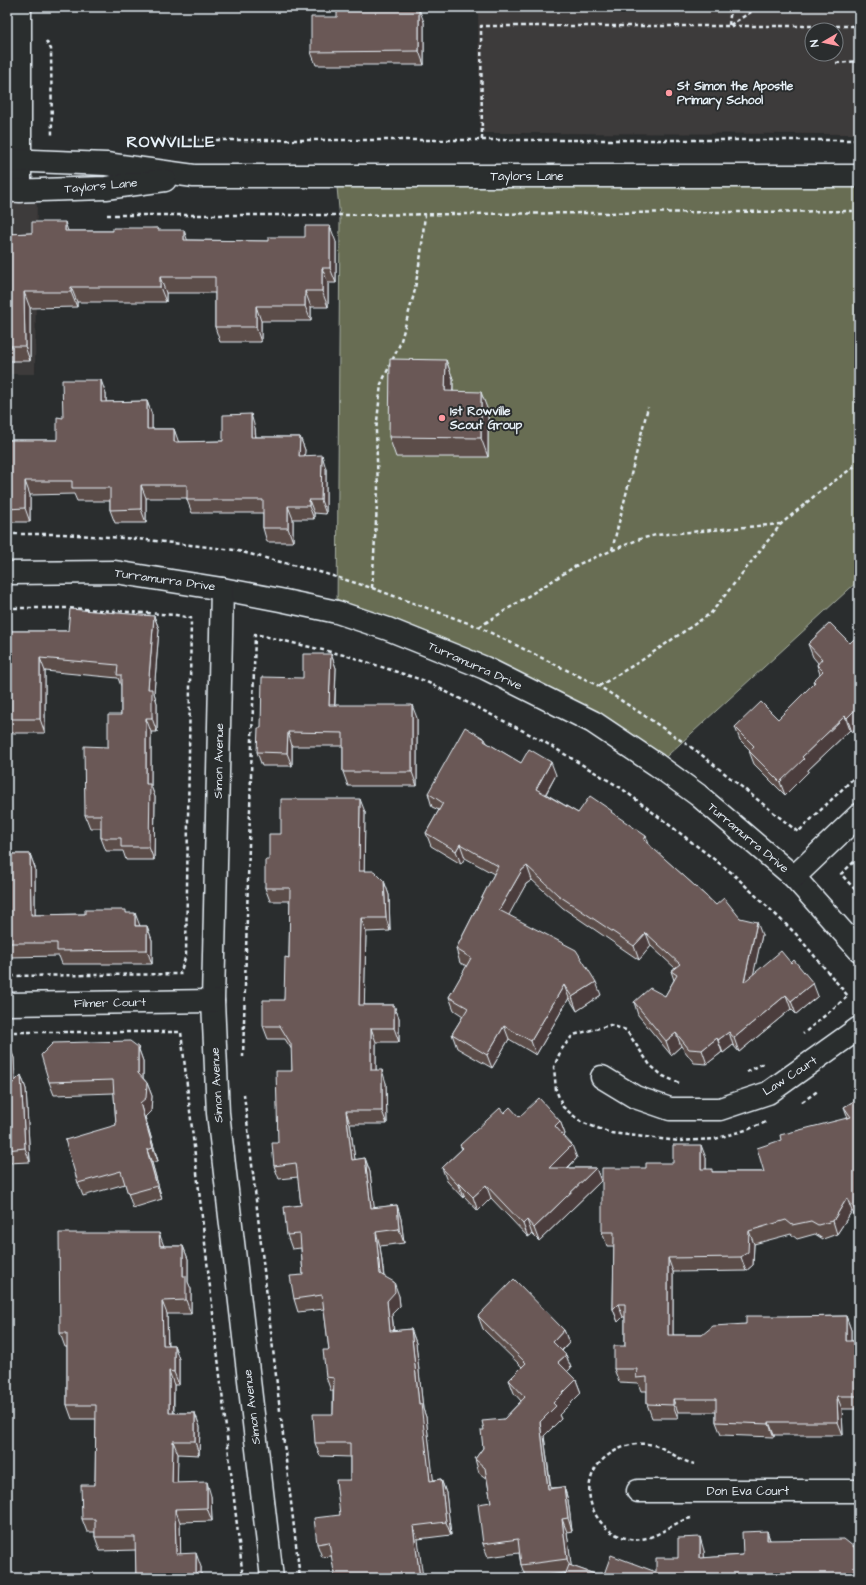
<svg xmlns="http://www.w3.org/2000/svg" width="866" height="1585" viewBox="0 0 866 1585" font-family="'Architects Daughter',sans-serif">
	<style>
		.built { fill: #3e3a3a; fill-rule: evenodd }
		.green { fill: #676d52; stroke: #a8afa5 }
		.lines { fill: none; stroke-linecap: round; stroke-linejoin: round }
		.minor-casing { stroke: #e8f1f8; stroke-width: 25 }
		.secondary-casing { stroke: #e8f1f8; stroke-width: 25 }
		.path { stroke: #e8f1f8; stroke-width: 2.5; stroke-dasharray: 4 3; stroke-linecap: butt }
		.minor { stroke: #2a2d2e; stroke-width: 22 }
		.secondary { stroke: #2a2d2e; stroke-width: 22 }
		.wall { fill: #5c4d4a; stroke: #e8f1f8 }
		.shaded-wall { fill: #4b3e3c; stroke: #e8f1f8 }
		.building { fill: #6b5956; stroke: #e8f1f8 }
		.poi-dot { fill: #ff9aa2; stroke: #2a2d2e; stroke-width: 1.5 }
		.labels { text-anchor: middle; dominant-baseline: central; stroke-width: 4; stroke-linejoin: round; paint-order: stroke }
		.poi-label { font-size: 12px; font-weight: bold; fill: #e8f1f8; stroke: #2a2d2e; text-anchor: start }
		.street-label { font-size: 12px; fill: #e8f1f8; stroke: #2a2d2e }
		.district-label { font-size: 16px; font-weight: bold; letter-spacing: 1px; fill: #e8f1f8; stroke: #2a2d2e }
	</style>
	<rect width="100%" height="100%" fill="#2a2d2e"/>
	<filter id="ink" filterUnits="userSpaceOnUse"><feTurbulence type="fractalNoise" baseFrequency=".025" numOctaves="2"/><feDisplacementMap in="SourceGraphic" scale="8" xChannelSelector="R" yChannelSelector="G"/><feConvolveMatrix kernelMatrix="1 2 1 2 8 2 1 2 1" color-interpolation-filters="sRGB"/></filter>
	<g filter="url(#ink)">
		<g class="built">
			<path d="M478,7H859V134L480,133ZM812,30H836V54H812Z"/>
			<polygon points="37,190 35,374 7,374 7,191"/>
		</g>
		<polygon class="green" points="859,176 859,580 657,765 593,722 337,612 340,219 336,177"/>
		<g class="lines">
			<g class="minor-casing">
				<g id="minor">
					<polyline points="20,191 20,7"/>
					<polyline points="7,573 115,572 222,589 280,600 337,612 388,629 485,668 593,722 657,765 698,795 794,877 859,950"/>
					<polyline points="222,589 213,1001 218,1113 272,1578"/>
					<polyline points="794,877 859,815"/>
					<polyline points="7,1004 213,1001"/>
					<polyline points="602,1077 635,1097 670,1109 720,1109 768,1093 859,1028"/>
					<polyline points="638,1491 859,1491"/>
				</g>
			</g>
			<g class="secondary-casing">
				<g id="secondary">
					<polyline points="7,160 106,164 194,176 859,176"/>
					<polyline points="7,191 106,188 165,180"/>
				</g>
			</g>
			<g class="path">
				<polyline points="729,25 731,7"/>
				<polyline points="730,25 759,7"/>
				<polyline points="46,41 51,49 52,137"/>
				<polyline points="836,63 859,61"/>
				<polyline points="132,140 859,140"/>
				<polyline points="482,140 481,26 859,26"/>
				<polyline points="107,215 333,215 859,211"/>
				<polyline points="7,534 62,534 138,539 234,550 323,573 372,588 479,627 599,686 648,718 698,752 798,832 859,773"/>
				<polyline points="612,550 648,407"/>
				<polyline points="372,588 378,489 376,431 381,384 400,344 414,294 421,254 425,214"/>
				<polyline points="7,608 68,608 176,615 191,618 186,955 180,974 7,976"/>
				<polyline points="479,627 579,564 640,539 656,535 780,524"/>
				<polyline points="599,686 642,660 711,613 781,524 818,493 859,463"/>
				<polyline points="859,857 841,874 859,894"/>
				<polyline points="7,1032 181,1032 243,1578"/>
				<polyline points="243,1057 255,634 348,656 425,681 541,740 621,788 732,873 796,934 848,996 803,1034"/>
				<polyline points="747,1072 764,1063"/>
				<polyline points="679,1083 663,1076 650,1065 626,1030 610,1025 573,1035 561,1050 554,1067 556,1090 563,1107 581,1122 611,1133 679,1141 715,1139 749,1129 766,1122"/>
				<polyline points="244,1094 280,1411"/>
				<polyline points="802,1102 819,1090"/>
				<polyline points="281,1418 300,1578"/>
				<path d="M691,1518C673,1522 660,1537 641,1539C633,1541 625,1538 617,1535C594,1524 582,1494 594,1471C602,1456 620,1446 636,1444C665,1441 671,1459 695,1464"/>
			</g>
			<use href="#minor" class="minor"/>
			<use href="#secondary" class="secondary"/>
		</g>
		<g class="wall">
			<polygon points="396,9 424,22 424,65 316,65 311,52 337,17"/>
			<polygon points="158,228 158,230 187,240 336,242 336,283 328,283 328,307 311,307 311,321 261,321 261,342 220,342 215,327 215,293 166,293 166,302 77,302 77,307 30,308 30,361 7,361 7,234 32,233 68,231 113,231"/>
			<polygon points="446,360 453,379 453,391 488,411 488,457 396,457 389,437"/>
			<polygon points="106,394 106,402 147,401 152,415 152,429 174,429 178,442 223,441 255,428 256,437 300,437 305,450 304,456 326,469 326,514 314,513 314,519 293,519 293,542 267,542 263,528 263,513 192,513 187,500 187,498 146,498 146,523 115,523 110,510 110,501 77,501 74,494 30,495 30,522 7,522 7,440 57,440 63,418"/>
			<polygon points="154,616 159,629 154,693 157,703 157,732 151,732 151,786 155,797 154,860 126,860 123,851 106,851 101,838 101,828 90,828 85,815 108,747 121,715 121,686 118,678 45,671 45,733 7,733 7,631 68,631"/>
			<polygon points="830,623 852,732 850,730 808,770 808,772 785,795 754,764 749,751 750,750 740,740 735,727 778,719 814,683 813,681 820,674 817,665 818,663 813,657 808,644"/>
			<polygon points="331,654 336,668 335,705 417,718 417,786 348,786 343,772 343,746 292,746 292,766 262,766 257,752 303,678"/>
			<polygon points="485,739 487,743 521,763 556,775 546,794 578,813 613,814 649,845 716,905 740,918 762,935 753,974 818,996 796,1014 791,1009 739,1052 733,1045 723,1053 722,1052 707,1064 694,1063 681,1046 671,1055 638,1015 634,1002 665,996 674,980 671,971 675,968 651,946 639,960 563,908 532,880 526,884 508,915 601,995 577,1011 569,998 536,1055 509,1039 492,1068 457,1048 452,1034 463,1016 454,1010 449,997 467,966 460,963 456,949 494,874 465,858 461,864 431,846 426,833 439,810 432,807 428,793"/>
			<polygon points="365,812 364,871 384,881 389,895 390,931 366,932 364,1005 394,1005 399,1018 399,1042 376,1042 376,1070 386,1083 387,1124 350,1124 355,1160 365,1158 370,1172 374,1208 397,1205 401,1219 404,1243 380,1246 384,1276 399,1296 400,1306 392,1314 394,1331 411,1329 416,1343 423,1409 426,1417 433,1480 441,1479 446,1493 451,1535 418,1539 331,1556 322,1557 317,1544 340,1515 350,1480 350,1457 320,1456 315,1443 333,1414 333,1391 331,1391 326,1377 329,1350 324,1309 298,1312 294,1299 303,1275 301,1248 292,1249 287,1235 301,1205 298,1177 279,1179 274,1166 278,1143 292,1071 292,1050 285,1039 268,1039 263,1026 284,1000 289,958 290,901 270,901 265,888 269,860 281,834"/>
			<polygon points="7,854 30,854 35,868 35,915 85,914 127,913 140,926 147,926 152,940 152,964 62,964 59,956 9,957 7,951"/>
			<polygon points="7,1044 14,1058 15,1082 21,1075 26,1089 30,1162 7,1163"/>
			<polygon points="138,1047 143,1061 143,1078 147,1083 152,1096 151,1111 145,1117 158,1161 152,1163 162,1199 133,1208 125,1184 83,1196 78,1183 116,1125 114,1093 54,1095 49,1082"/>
			<polygon points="859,1098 859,1222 852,1211 837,1234 823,1239 815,1234 797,1239 791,1234 754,1244 753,1265 746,1271 673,1272 673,1335 702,1335 746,1324 788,1316 789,1317 846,1316 851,1330 851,1341 859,1341 859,1409 842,1409 843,1435 774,1435 774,1437 721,1435 716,1422 716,1412 678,1412 678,1418 652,1418 647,1404 647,1391 641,1391 638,1383 619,1382 614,1369 625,1346 625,1317 623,1317 618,1322 613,1309 614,1246 607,1246 602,1232 646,1168 706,1158 706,1169 713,1172 764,1172 848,1118 844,1107"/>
			<polygon points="504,1113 519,1117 560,1121 565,1134 564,1136 577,1158 568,1168 596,1168 601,1181 539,1241 532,1234 528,1237 491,1198 478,1211 464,1196 463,1198 447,1181 442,1168 462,1149 460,1145"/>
			<polygon points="164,1246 183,1246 188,1259 188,1282 191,1289 191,1314 167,1314 168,1345 174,1345 179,1359 179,1385 174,1385 174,1413 195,1413 200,1427 199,1455 178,1454 177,1483 211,1496 212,1521 180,1522 180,1554 201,1567 201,1578 136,1578 136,1550 100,1551 95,1537 95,1532 87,1532 82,1519 95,1485 96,1419 72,1419 67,1405 67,1347 65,1347 60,1333"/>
			<polygon points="478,1316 564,1330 569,1343 562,1351 566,1355 571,1368 567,1371 576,1380 581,1393 559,1415 561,1419 544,1436 551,1488 564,1487 568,1500 572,1531 567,1532 571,1566 603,1577 656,1572 678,1558 704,1551 704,1558 743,1555 767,1531 770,1540 859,1578 564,1578 565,1573 526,1578 521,1565 519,1553 488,1557 483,1544 491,1502 487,1479 479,1473 475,1459 483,1448 484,1430 504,1419 521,1401 514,1393 509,1380 522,1367 483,1329"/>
		</g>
		<g class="shaded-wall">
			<polygon points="392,7 396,7 396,22 392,9"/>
			<polygon points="419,9 424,22 424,65 419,51"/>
			<polygon points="65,222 70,237 65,231"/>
			<polygon points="330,226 336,242 336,283 330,268"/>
			<polygon points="184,230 189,245 184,240"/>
			<polygon points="322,268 328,283 328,307 322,291"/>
			<polygon points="160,277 166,293 166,302 160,287"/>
			<polygon points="71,287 77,302 77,307 71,292"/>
			<polygon points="305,291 311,307 311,321 305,306"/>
			<polygon points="24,292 30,308 30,361 25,346"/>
			<polygon points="256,306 261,321 261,342 256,327"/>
			<polygon points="446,360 453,379 452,410 445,391"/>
			<polygon points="101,380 106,394 106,415 101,402"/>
			<polygon points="481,392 488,411 488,457 481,438"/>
			<polygon points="147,401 152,415 152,443 147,429"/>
			<polygon points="251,414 255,428 256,450 251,437"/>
			<polygon points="174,429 179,443 174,442"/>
			<polygon points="300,437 305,450 304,469 299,456"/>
			<polygon points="322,455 326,469 326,514 321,500"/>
			<polygon points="25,481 30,495 30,522 25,508"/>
			<polygon points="141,485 146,498 146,523 141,509"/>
			<polygon points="309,500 314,513 314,519 309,506"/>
			<polygon points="288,506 293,519 293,542 288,528"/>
			<polygon points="154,616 159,629 154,693 157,703 157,732 152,718 148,689"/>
			<polygon points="331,654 336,668 334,718 329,705"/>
			<polygon points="40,658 45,671 45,733 40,719"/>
			<polygon points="412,705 417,718 417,786 412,772"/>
			<polygon points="859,706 859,724 852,732 847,718"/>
			<polygon points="845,716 850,730 808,770 808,772 785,795 780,782 802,757"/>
			<polygon points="146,718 151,732 151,786 155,797 154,860 149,847 146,784"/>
			<polygon points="288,732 292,746 292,766 287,753"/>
			<polygon points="551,762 556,775 541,802 536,789"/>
			<polygon points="360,799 365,812 364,885 359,871"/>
			<polygon points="646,836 651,850 644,840"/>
			<polygon points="460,844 465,858 461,864 456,851"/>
			<polygon points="30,854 35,868 35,928 31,915"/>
			<polygon points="527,866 532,880 526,884 504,924 499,910 522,870"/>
			<polygon points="384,881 389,895 390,931 386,918"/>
			<polygon points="135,913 140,926 135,926"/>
			<polygon points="361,918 366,932 364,1018 359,1005"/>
			<polygon points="757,922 762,935 749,995 744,982"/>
			<polygon points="147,926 152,940 152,964 147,950"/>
			<polygon points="646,933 651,946 639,960 634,946"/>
			<polygon points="596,982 601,995 577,1011 572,997"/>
			<polygon points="813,983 818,996 796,1014 791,1001"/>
			<polygon points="564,985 569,998 536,1055 531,1041"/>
			<polygon points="786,995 791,1009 739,1052 734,1038"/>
			<polygon points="394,1005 399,1018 399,1042 394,1028"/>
			<polygon points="504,1026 509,1039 492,1068 487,1055"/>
			<polygon points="371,1028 376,1042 376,1083 371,1070"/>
			<polygon points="729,1032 733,1045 723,1053 718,1040"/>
			<polygon points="676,1033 681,1046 671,1055 666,1041"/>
			<polygon points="717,1038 722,1052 707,1064 702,1050"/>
			<polygon points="9,1044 14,1058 16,1099 11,1085"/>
			<polygon points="138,1047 143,1061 143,1086 138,1073"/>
			<polygon points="382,1070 386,1083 387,1124 382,1111"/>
			<polygon points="21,1075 26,1089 30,1162 25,1148"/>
			<polygon points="147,1083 152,1096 151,1111 145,1117 158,1161 153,1148 140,1103"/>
			<polygon points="346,1111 350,1124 357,1174 352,1160"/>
			<polygon points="560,1121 565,1134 560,1140 555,1126"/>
			<polygon points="572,1145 577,1158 554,1181 549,1168"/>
			<polygon points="701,1145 706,1158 706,1183 701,1169"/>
			<polygon points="147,1150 152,1163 162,1199 157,1186"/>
			<polygon points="365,1158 370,1172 376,1222 371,1208"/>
			<polygon points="596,1168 601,1181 539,1241 534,1228"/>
			<polygon points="459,1183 464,1196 463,1198 458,1185"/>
			<polygon points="486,1185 491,1198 478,1211 473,1197"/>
			<polygon points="847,1198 852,1211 837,1234 833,1221"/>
			<polygon points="397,1205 401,1219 404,1243 399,1229"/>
			<polygon points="527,1220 532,1234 528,1237 523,1224"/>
			<polygon points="749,1231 754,1244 753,1265 746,1271 741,1257"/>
			<polygon points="376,1232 380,1246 385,1287 380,1274"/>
			<polygon points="159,1233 164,1246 160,1246"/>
			<polygon points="183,1246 188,1259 188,1282 191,1289 191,1314 186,1300 183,1276"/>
			<polygon points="668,1258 673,1272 673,1348 668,1335"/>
			<polygon points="394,1282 399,1296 400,1306 392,1314 395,1345 390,1331 387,1301"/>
			<polygon points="162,1301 167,1314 168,1359 163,1345"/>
			<polygon points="618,1304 623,1317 618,1322 613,1309"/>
			<polygon points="846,1316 851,1330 851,1355 846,1341"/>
			<polygon points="411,1329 416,1343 423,1409 426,1417 435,1494 430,1481 419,1404"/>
			<polygon points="564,1330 569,1343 557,1355 553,1342"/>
			<polygon points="174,1345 179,1359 179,1385 174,1372"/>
			<polygon points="566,1355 571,1368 563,1376 558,1362"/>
			<polygon points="169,1371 174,1385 173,1426 169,1413"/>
			<polygon points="576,1380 581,1393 559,1415 561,1419 544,1436 552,1502 548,1489 540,1422 553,1403"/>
			<polygon points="837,1396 842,1409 843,1435 838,1422"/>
			<polygon points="673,1399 678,1412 678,1418 673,1405"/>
			<polygon points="195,1413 200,1427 199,1455 195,1441"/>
			<polygon points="769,1422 774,1435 774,1437 769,1424"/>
			<polygon points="173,1441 178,1454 177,1496 172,1483"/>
			<polygon points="441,1479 446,1493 451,1535 446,1522"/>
			<polygon points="207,1482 211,1496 212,1521 207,1508"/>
			<polygon points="564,1487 568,1500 572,1531 568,1518"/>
			<polygon points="175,1509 180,1522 181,1567 176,1554"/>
			<polygon points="562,1519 567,1532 572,1572 567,1559"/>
			<polygon points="413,1526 418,1539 423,1578 420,1578"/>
			<polygon points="767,1531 771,1544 767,1540"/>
			<polygon points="700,1537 704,1551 705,1572 700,1558"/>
			<polygon points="196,1553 201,1567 201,1578 196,1578"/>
		</g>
		<g class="building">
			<polygon points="337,7 392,7 392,9 419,9 419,51 311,52 311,17 337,17"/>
			<polygon points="32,222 65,222 65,231 113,231 113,228 158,228 158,230 184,230 184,240 269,241 269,237 305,237 305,226 330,226 330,268 322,268 322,291 305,291 305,306 256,306 256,327 215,327 215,277 160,277 160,287 71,287 71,292 24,292 25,346 7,346 7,234 32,233"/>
			<polygon points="390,359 446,360 445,391 481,392 481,438 389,437"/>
			<polygon points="62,380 101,380 101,402 147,401 147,429 174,429 174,442 223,441 223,415 251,414 251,437 300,437 299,456 322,455 321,500 309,500 309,506 288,506 288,528 263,528 263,500 187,500 187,485 141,485 141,509 110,510 110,488 72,488 72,481 25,481 25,508 7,509 7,440 57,440 57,417 63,418"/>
			<polygon points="70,609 154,616 148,689 152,689 152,718 146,718 146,784 150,784 149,847 121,847 121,838 101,838 101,815 85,815 84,746 108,747 108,715 121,715 121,675 117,675 118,665 40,658 40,719 7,719 7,631 68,631"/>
			<polygon points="830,623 850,643 859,634 859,706 847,718 845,716 802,757 804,759 780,782 749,751 754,746 735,727 761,702 778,719 815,682 813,681 823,671 817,665 822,659 808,644"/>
			<polygon points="303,654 331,654 329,705 412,705 412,772 343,772 343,733 288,732 287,753 257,752 258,728 261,728 262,677 303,678"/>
			<polygon points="465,727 485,739 484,741 521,763 529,749 551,762 536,789 578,813 590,796 612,811 611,812 646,836 644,840 716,905 724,898 740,918 757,922 744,982 781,951 791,963 794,960 813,983 791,1001 786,995 734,1038 729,1032 718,1040 717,1038 702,1050 689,1049 676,1033 666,1041 634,1002 650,988 665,996 677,975 671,971 680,964 646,933 634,946 558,895 527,866 522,870 499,910 576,950 596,982 572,997 564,985 531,1041 504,1026 487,1055 452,1034 468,1008 449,997 471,958 456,949 498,866 460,844 456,851 426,833 443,803 428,793"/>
			<polygon points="281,799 360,799 359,871 374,871 384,881 386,918 361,918 359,1005 394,1005 394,1028 371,1028 371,1070 382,1070 382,1111 346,1111 352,1160 365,1158 371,1208 397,1205 399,1229 376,1232 380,1274 394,1282 395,1292 387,1301 390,1331 411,1329 419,1404 421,1404 430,1481 441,1479 446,1522 413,1526 420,1578 335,1578 329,1542 317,1544 314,1518 340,1515 336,1480 350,1480 350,1443 315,1443 313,1414 333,1414 334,1378 326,1377 323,1350 329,1350 322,1295 294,1299 290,1276 303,1275 300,1234 287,1235 284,1207 301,1205 296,1163 274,1166 272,1143 278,1143 276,1071 292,1071 291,1044 280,1026 263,1026 263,1000 284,1000 285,957 289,958 290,888 265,888 265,860 269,860 269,834 281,834"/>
			<polygon points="7,854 30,854 31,915 85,914 85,910 126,910 126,913 135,913 135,926 147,926 147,950 57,951 57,943 7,943"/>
			<polygon points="130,1041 138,1047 138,1073 147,1083 146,1098 140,1103 153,1148 147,1150 157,1186 128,1194 121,1171 78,1183 65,1140 116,1125 113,1080 49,1082 41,1055 53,1043"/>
			<polygon points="7,1044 9,1044 11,1085 21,1075 25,1148 7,1150"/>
			<polygon points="539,1098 560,1121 555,1126 572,1145 549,1168 596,1168 534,1228 527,1220 523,1224 486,1185 473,1197 459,1183 458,1185 442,1168 463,1148 460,1145 500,1108 504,1113 510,1107 519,1117"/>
			<polygon points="859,1098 859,1216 847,1198 833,1221 818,1225 811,1221 792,1225 786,1220 749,1231 748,1252 741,1257 668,1258 668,1335 702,1335 713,1326 746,1324 746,1316 788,1316 788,1317 846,1316 846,1341 859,1341 859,1396 837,1396 838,1422 769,1422 769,1424 716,1422 716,1399 673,1399 673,1405 647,1404 647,1377 636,1378 637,1369 614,1369 614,1346 625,1346 625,1304 618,1304 613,1309 614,1232 602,1232 602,1168 646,1168 646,1163 673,1163 673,1145 701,1145 701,1169 712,1169 712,1172 764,1172 757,1148 781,1140 780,1135 851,1117 844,1107"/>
			<polygon points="59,1233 159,1233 160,1246 183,1246 183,1276 186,1276 186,1300 162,1301 163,1345 174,1345 174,1372 169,1371 169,1413 195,1413 195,1441 173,1441 172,1483 207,1482 207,1508 175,1509 176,1554 196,1553 196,1578 136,1578 135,1537 95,1537 95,1519 82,1519 81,1485 95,1485 96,1405 67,1405 67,1333 60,1333"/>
			<polygon points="514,1279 564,1330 553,1342 566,1355 558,1362 576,1380 553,1403 556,1406 540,1422 548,1489 564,1487 568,1518 562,1519 567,1559 521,1565 518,1539 483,1544 478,1504 491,1502 485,1468 475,1459 483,1448 481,1430 484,1430 482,1421 504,1419 525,1397 509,1380 526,1363 478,1316"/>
			<polygon points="767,1531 767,1540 844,1539 859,1551 859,1578 564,1578 569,1565 603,1577 611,1555 656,1572 656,1558 678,1558 678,1538 700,1537 700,1558 743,1555 742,1532"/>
		</g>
	</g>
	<g class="poi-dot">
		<circle cx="669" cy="93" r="4"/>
		<circle cx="442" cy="418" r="4"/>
	</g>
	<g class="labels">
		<g class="poi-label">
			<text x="677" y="86">St Simon the Apostle<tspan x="677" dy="14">Primary School</tspan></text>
			<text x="450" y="411">1st Rowville<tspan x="450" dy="14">Scout Group</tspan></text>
		</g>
		<g class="street-label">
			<text x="527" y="176">Taylors Lane</text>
			<text transform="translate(101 186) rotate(-5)">Taylors Lane</text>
			<text transform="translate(165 580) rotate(8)">Turramurra Drive</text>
			<text transform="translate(475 666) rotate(24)">Turramurra Drive</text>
			<text transform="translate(219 761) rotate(-89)">Simon Avenue</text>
			<text transform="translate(748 838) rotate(40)">Turramurra Drive</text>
			<text transform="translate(110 1003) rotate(-1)">Filmer Court</text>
			<text transform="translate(790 1076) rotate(-33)">Law Court</text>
			<text transform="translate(217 1085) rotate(-93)">Simon Avenue</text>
			<text transform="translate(252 1407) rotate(-97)">Simon Avenue</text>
			<text x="748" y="1491">Don Eva Court</text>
		</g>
		<g class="district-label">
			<text x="171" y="142">ROWVILLE</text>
		</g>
	</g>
	<rect width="866" height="1585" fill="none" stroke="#2a2d2e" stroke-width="24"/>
	<rect x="12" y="12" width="842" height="1561" fill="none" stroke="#e8f1f8" stroke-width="1.5" filter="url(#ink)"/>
	<g transform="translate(824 42) rotate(261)"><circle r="19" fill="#2a2d2e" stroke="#767b7f"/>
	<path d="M0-3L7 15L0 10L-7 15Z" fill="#ff9aa2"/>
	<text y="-6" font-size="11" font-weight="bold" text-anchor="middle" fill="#e8f1f8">N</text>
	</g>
</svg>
